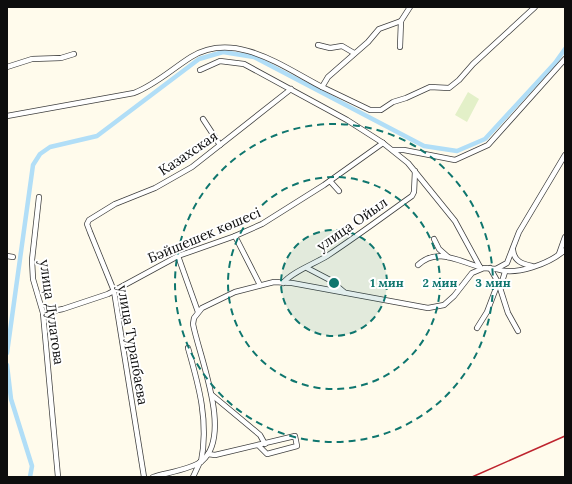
<svg xmlns="http://www.w3.org/2000/svg" width="572" height="484" viewBox="0 0 572 484" font-family="Lora,serif">
	<style>
		.pitch { fill: #e3f0c8 }
		.lines { fill: none; stroke-linecap: round; stroke-linejoin: round }
		.canal { stroke: #b1def7; stroke-width: 4.5 }
		.minor-casing { stroke: #404040; stroke-width: 6 }
		.minor { stroke: #fff; stroke-width: 4.5 }
		.rail { stroke: #be242e; stroke-width: 1.5 }
		.ring { fill: none; stroke: #0f766e; stroke-width: 2; stroke-dasharray: 7 5 }
		.labels { text-anchor: middle; dominant-baseline: central; stroke-width: 4; stroke-linejoin: round; paint-order: stroke }
		.street-label { font-size: 14px; fill: #0d0d0d; stroke: #fff }
		.centre { fill: #0f766e; stroke: #fff; stroke-width: 2 }
		.ring-label { font-size: 12px; text-anchor: middle; font-weight: bold; fill: #0f766e; stroke: #fff; stroke-width: 4; stroke-linejoin: round; paint-order: stroke }
	</style>
	<rect width="100%" height="100%" fill="#fffbec"/>
	<polygon class="pitch" points="468,92 479,99 467,122 455,115"/>
	<g class="lines">
		<g class="canal">
			<polyline points="7,353 33,165 40,154 50,147 97,136 199,59 223,52 254,57 424,146 457,151 485,139 555,63 565,49"/>
			<polyline points="7,365 11,399 32,466 30,477"/>
		</g>
		<g class="minor-casing">
			<g id="minor">
				<polyline points="318,45 330,48 342,46 354,53"/>
				<polyline points="400,47 401,21"/>
				<polyline points="7,67 32,59 61,58 74,54"/>
				<polyline points="200,70 220,61 244,64 347,120 383,143 408,163 455,221 480,267"/>
				<polyline points="322,87 370,110 381,110 393,102 406,98 430,87 449,88 459,80 473,64 535,7"/>
				<path d="M7,116L134,93C155,85 172,69 191,57C235,30 283,67 322,87L328,77L368,42L379,29L401,21L410,7"/>
				<polyline points="203,119 220,145"/>
				<polyline points="393,150 404,150 455,160 488,145 565,59"/>
				<polyline points="330,181 339,191"/>
				<polyline points="39,197 32,260 33,279 43,313 58,477"/>
				<polyline points="235,236 260,285"/>
				<polyline points="434,239 439,249 448,257"/>
				<path d="M513,250C514,261 522,264 532,266"/>
				<polyline points="559,254 565,237"/>
				<polyline points="7,256 13,257"/>
				<polyline points="178,256 198,312"/>
				<path d="M418,265C437,247 458,261 480,267"/>
				<polyline points="307,268 330,280 344,292"/>
				<polyline points="490,268 499,284"/>
				<path d="M496,269C516,276 549,264 565,250"/>
				<polyline points="505,272 500,288 508,313 518,331"/>
				<path d="M283,283C292,272 314,264 327,256C356,237 384,216 412,196L414,192L415,171"/>
				<polyline points="43,313 63,309 108,294 178,256 235,236 262,224 324,185 383,143"/>
				<polyline points="477,328 487,312 498,283"/>
				<path d="M188,348C199,386 209,422 201,462"/>
				<polyline points="212,395 260,435 265,444"/>
				<polyline points="208,454 215,455 295,436 297,446 267,454 258,445"/>
				<polyline points="144,477 114,291 90,232 87,224 89,220 115,204 155,188 192,167 291,89"/>
				<path d="M153,477C166,473 192,469 202,461C233,435 199,356 193,324L194,318L202,308L235,292L274,282L292,283L428,308L444,305L454,296L472,273L484,268L496,269L507,263L519,232L565,155"/>
				<polyline points="193,477 200,462"/>
			</g>
		</g>
		<use href="#minor" class="minor"/>
		<polyline class="rail" points="472,477 565,436"/>
	</g>
	<circle cx="334" cy="283" r="53" fill="#0f766e" fill-opacity=".12"/>
	<g class="ring">
		<circle cx="334" cy="283" r="53"/>
		<circle cx="334" cy="283" r="106"/>
		<circle cx="334" cy="283" r="159"/>
	</g>
	<g class="labels">
		<g class="street-label">
			<text transform="translate(188 153) rotate(-34)">Казахская</text>
			<text transform="translate(352 224) rotate(-35)">улица Ойыл</text>
			<text transform="translate(204 235) rotate(-23)">Бәйшешек көшесі</text>
			<text transform="translate(52 312) rotate(82)">улица Дулатова</text>
			<text transform="translate(133 345) rotate(80)">улица Турапбаева</text>
		</g>
	</g>
	<circle cx="334" cy="283" r="6" class="centre"/>
	<g class="ring-label">
		<text x="387" y="287">1 мин</text>
		<text x="440" y="287">2 мин</text>
		<text x="493" y="287">3 мин</text>
	</g>
	<rect width="572" height="484" fill="none" stroke="#0d0d0d" stroke-width="16"/>
</svg>
